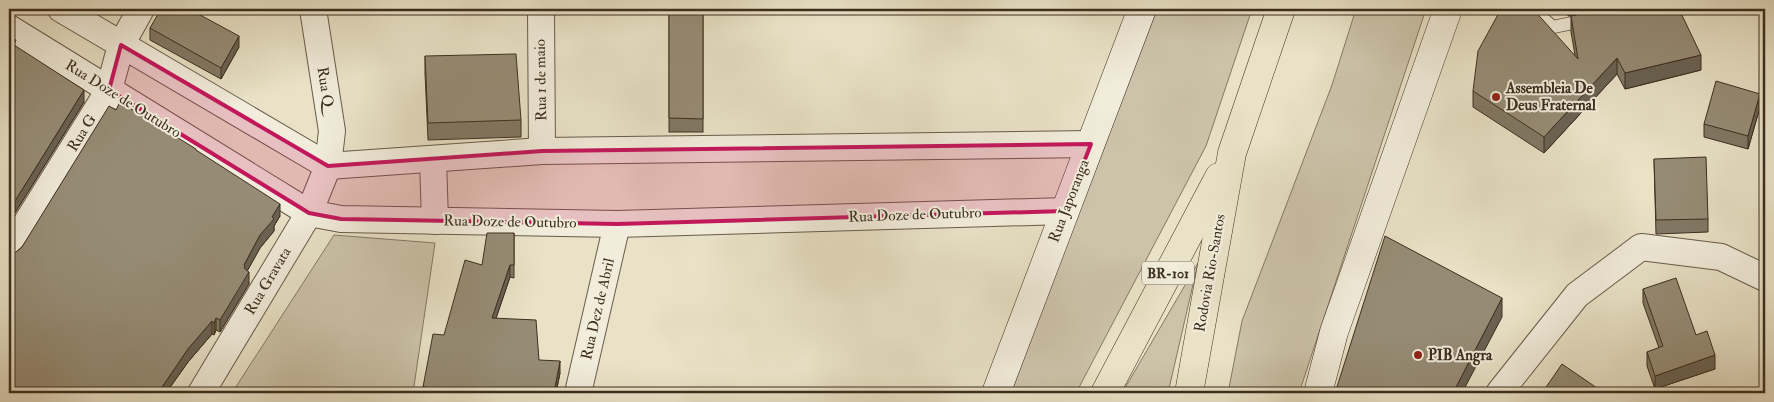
<svg xmlns="http://www.w3.org/2000/svg" width="1774" height="402" viewBox="0 0 1774 402" font-family="'IM FELL Double Pica',serif">
	<style>
		.green { fill: #ccc3aa; stroke: #847864 }
		.lines { fill: none; stroke-linecap: round; stroke-linejoin: round }
		.lane-casing { stroke: #685b49; stroke-width: 14 }
		.street-casing { stroke: #685b49; stroke-width: 28 }
		.secondary-casing { stroke: #3d2e1f; stroke-width: 29 }
		.highway-casing { stroke: #3d2e1f; stroke-width: 29 }
		.lane { stroke: #f1ecdb; stroke-width: 12 }
		.street { stroke: #f1ecdb; stroke-width: 26 }
		.secondary { stroke: #f1ecdb; stroke-width: 28 }
		.highway { stroke: #e9e2c7; stroke-width: 28 }
		.wall { fill: #817865; stroke: #3d2e1f }
		.shaded-wall { fill: #696253; stroke: #3d2e1f }
		.building { fill: #968c76; stroke: #3d2e1f }
		.marked { fill: #c2185b; fill-opacity: 0.2; stroke: #c2185b; stroke-width: 4; stroke-linejoin: round }
		.poi-dot { fill: #8f2418; stroke: #f1ecdb; stroke-width: 2 }
		.labels { text-anchor: middle; dominant-baseline: central; stroke-width: 4; stroke-linejoin: round; paint-order: stroke }
		.shield { fill: #f1ecdb; stroke: #736757; stroke-width: 1 }
		.shield-label { font-size: 14px; font-weight: bold; fill: #3d2e1f }
		.street-label { font-size: 15px; fill: #3d2e1f; stroke: #f1ecdb }
		.poi-label { font-size: 15px; font-weight: bold; fill: #3d2e1f; stroke: #f1ecdb; text-anchor: start }
	</style>
	<rect width="100%" height="100%" fill="#e9e2c7"/>
	<filter id="stains"><feTurbulence type="fractalNoise" baseFrequency=".004" numOctaves="4"/><feColorMatrix values="0 0 0 0 .2 0 0 0 0 .09 0 0 0 0 .02 0 0 0 .5 -.17"/></filter>
	<radialGradient id="worn" r=".72"><stop offset=".6" stop-color="#630" stop-opacity="0"/><stop offset="1" stop-color="#630" stop-opacity=".3"/></radialGradient>
	<g class="green">
		<polygon points="1157,9 1252,9 1206,146 1076,393 1011,393 1039,317"/>
		<polygon points="1356,9 1426,9 1299,393 1228,393 1242,321 1332,85"/>
		<polygon points="334,235 435,243 413,393 232,393"/>
		<polygon points="1198,263 1168,393 1122,393"/>
	</g>
	<g class="lines">
		<g class="lane-casing">
			<g id="lane">
				<polyline points="1531,9 1553,27 1587,20"/>
				<polyline points="1616,14 1640,9"/>
			</g>
		</g>
		<g class="street-casing">
			<g id="street">
				<polyline points="61,9 328,166 542,151 1091,144"/>
				<polyline points="541,9 542,151"/>
				<polyline points="9,28 309,213 341,219 617,224 1065,211"/>
				<polyline points="433,159 435,221"/>
				<polyline points="9,251 109,90 121,45 141,9"/>
				<polyline points="201,393 309,213 328,166 332,131 313,9"/>
				<polyline points="578,393 617,224"/>
				<polyline points="1499,393 1577,295 1641,247 1721,257 1765,278"/>
			</g>
		</g>
		<g class="secondary-casing">
			<g id="secondary">
				<polyline points="996,393 1142,9"/>
				<polyline points="1318,393 1334,332 1448,9"/>
			</g>
		</g>
		<g class="highway-casing">
			<g id="highway">
				<polyline points="1105,393 1219,177"/>
				<polyline points="1189,393 1232,153 1281,9"/>
			</g>
		</g>
		<use href="#lane" class="lane"/>
		<use href="#street" class="street"/>
		<use href="#secondary" class="secondary"/>
		<use href="#highway" class="highway"/>
	</g>
	<g class="wall">
		<rect x="669" y="9" width="34" height="123"/>
		<polygon points="1761,9 1765,9 1765,26"/>
		<polygon points="1632,14 1701,70 1625,89 1617,74 1544,153 1473,107 1473,91 1575,55 1571,32 1571,16"/>
		<polygon points="150,28 239,47 221,79 150,40"/>
		<polygon points="1763,30 1765,30 1765,55 1763,47"/>
		<polygon points="9,36 16,47 84,102 15,213 9,210"/>
		<polygon points="425,56 521,120 521,137 428,140 425,73"/>
		<polygon points="1764,62 1765,62 1765,84 1764,79"/>
		<polygon points="1760,107 1748,149 1704,137 1704,124"/>
		<polygon points="116,110 196,151 280,216 274,226 274,231 260,248 247,271 249,284 220,332 216,330 214,335 212,334 188,362 166,393 9,393 16,252 22,247"/>
		<polygon points="1654,159 1708,219 1708,232 1656,234"/>
		<polygon points="514,233 514,278 510,277 496,318 539,360 560,373 556,393 423,393 423,387 444,335"/>
		<polygon points="1643,289 1696,335 1715,369 1655,389 1647,366 1647,352 1659,348 1643,303"/>
	</g>
	<g class="shaded-wall">
		<polygon points="1568,9 1601,9 1568,16"/>
		<polygon points="239,36 239,47 221,79 221,68"/>
		<polygon points="1701,55 1701,70 1625,89 1625,73"/>
		<polygon points="1617,58 1617,74 1544,153 1544,137"/>
		<polygon points="84,90 84,102 15,213 15,201"/>
		<polygon points="1760,94 1760,107 1748,149 1748,136"/>
		<polygon points="280,204 280,216 274,226 274,231 260,248 245,275 249,272 249,284 220,332 220,320 244,265 260,235"/>
		<polygon points="510,265 510,277 492,330 492,318"/>
		<polygon points="1502,298 1502,317 1462,393 1453,393"/>
		<polygon points="216,318 216,330 214,335 214,323"/>
		<polygon points="212,321 212,334 188,362 166,393 158,393 188,349"/>
		<polygon points="1715,355 1715,369 1655,389 1655,376"/>
		<polygon points="560,361 560,373 556,393 554,393"/>
	</g>
	<g class="building">
		<polygon points="161,9 189,9 239,36 221,68 150,28"/>
		<polygon points="669,9 703,9 703,119 669,118"/>
		<polygon points="1501,9 1533,9 1578,59 1571,16 1605,9 1632,9 1632,14 1655,9 1679,9 1701,55 1625,73 1617,58 1544,137 1473,91 1478,51"/>
		<polygon points="9,36 16,40 14,45 84,90 15,201 9,197"/>
		<polygon points="516,54 521,120 428,123 425,56"/>
		<polygon points="1716,81 1760,94 1748,136 1704,124"/>
		<polygon points="120,102 196,149 196,150 280,204 272,217 274,219 260,235 244,265 245,266 244,268 249,272 220,320 216,318 214,323 212,321 188,349 158,393 9,393 9,254 16,252 22,247 109,106 116,110"/>
		<polygon points="1706,157 1708,219 1656,220 1654,159"/>
		<polygon points="487,233 514,233 514,265 510,265 492,318 536,320 539,360 560,361 554,393 425,393 426,387 423,387 433,334 444,335 465,260 482,265"/>
		<polygon points="1385,236 1502,298 1453,393 1335,393"/>
		<polygon points="1676,278 1696,335 1707,331 1715,355 1655,376 1647,352 1663,346 1643,289"/>
		<polygon points="1562,364 1597,388 1594,393 1542,393"/>
	</g>
	<path class="marked" d="M121,45L328,166L542,151L1091,144L1065,211L617,224L341,219L309,213L109,90Z"/>
	<g class="poi-dot">
		<circle cx="1496" cy="97" r="5"/>
		<circle cx="1418" cy="355" r="5"/>
	</g>
	<g class="labels">
		<rect class="shield" x="1142" y="261.5" width="52" height="23" rx="4"/>
		<g class="shield-label">
			<text x="1168" y="273">BR-101</text>
		</g>
		<g class="street-label">
			<text transform="translate(541 80) rotate(-91)">Rua 1 de maio</text>
			<text transform="translate(325 87) rotate(81)">Rua Q</text>
			<text transform="translate(123 99) rotate(32)">Rua Doze de Outubro</text>
			<text transform="translate(82 133) rotate(-58)">Rua G</text>
			<text transform="translate(1069 201) rotate(-69)">Rua Japoranga</text>
			<text transform="translate(915 215) rotate(-2)">Rua Doze de Outubro</text>
			<text transform="translate(510 222) rotate(1)">Rua Doze de Outubro</text>
			<text transform="translate(1210 273) rotate(-80)">Rodovia Rio-Santos</text>
			<text transform="translate(268 281) rotate(-59)">Rua Gravata</text>
			<text transform="translate(598 309) rotate(-77)">Rua Dez de Abril</text>
		</g>
		<g class="poi-label">
			<text x="1506" y="88">Assembleia De<tspan x="1506" dy="17">Deus Fraternal</tspan></text>
			<text x="1428" y="355">PIB Angra</text>
		</g>
	</g>
	<rect width="1774" height="402" fill="none" stroke="#e9e2c7" stroke-width="30"/>
	<rect x="10" y="10" width="1754" height="382" fill="none" stroke="#3d2e1f" stroke-width="2.5"/>
	<rect x="15" y="15" width="1744" height="372" fill="none" stroke="#3d2e1f"/>
	<rect width="100%" height="100%" filter="url(#stains)"/>
	<rect width="100%" height="100%" fill="url(#worn)"/>
</svg>
